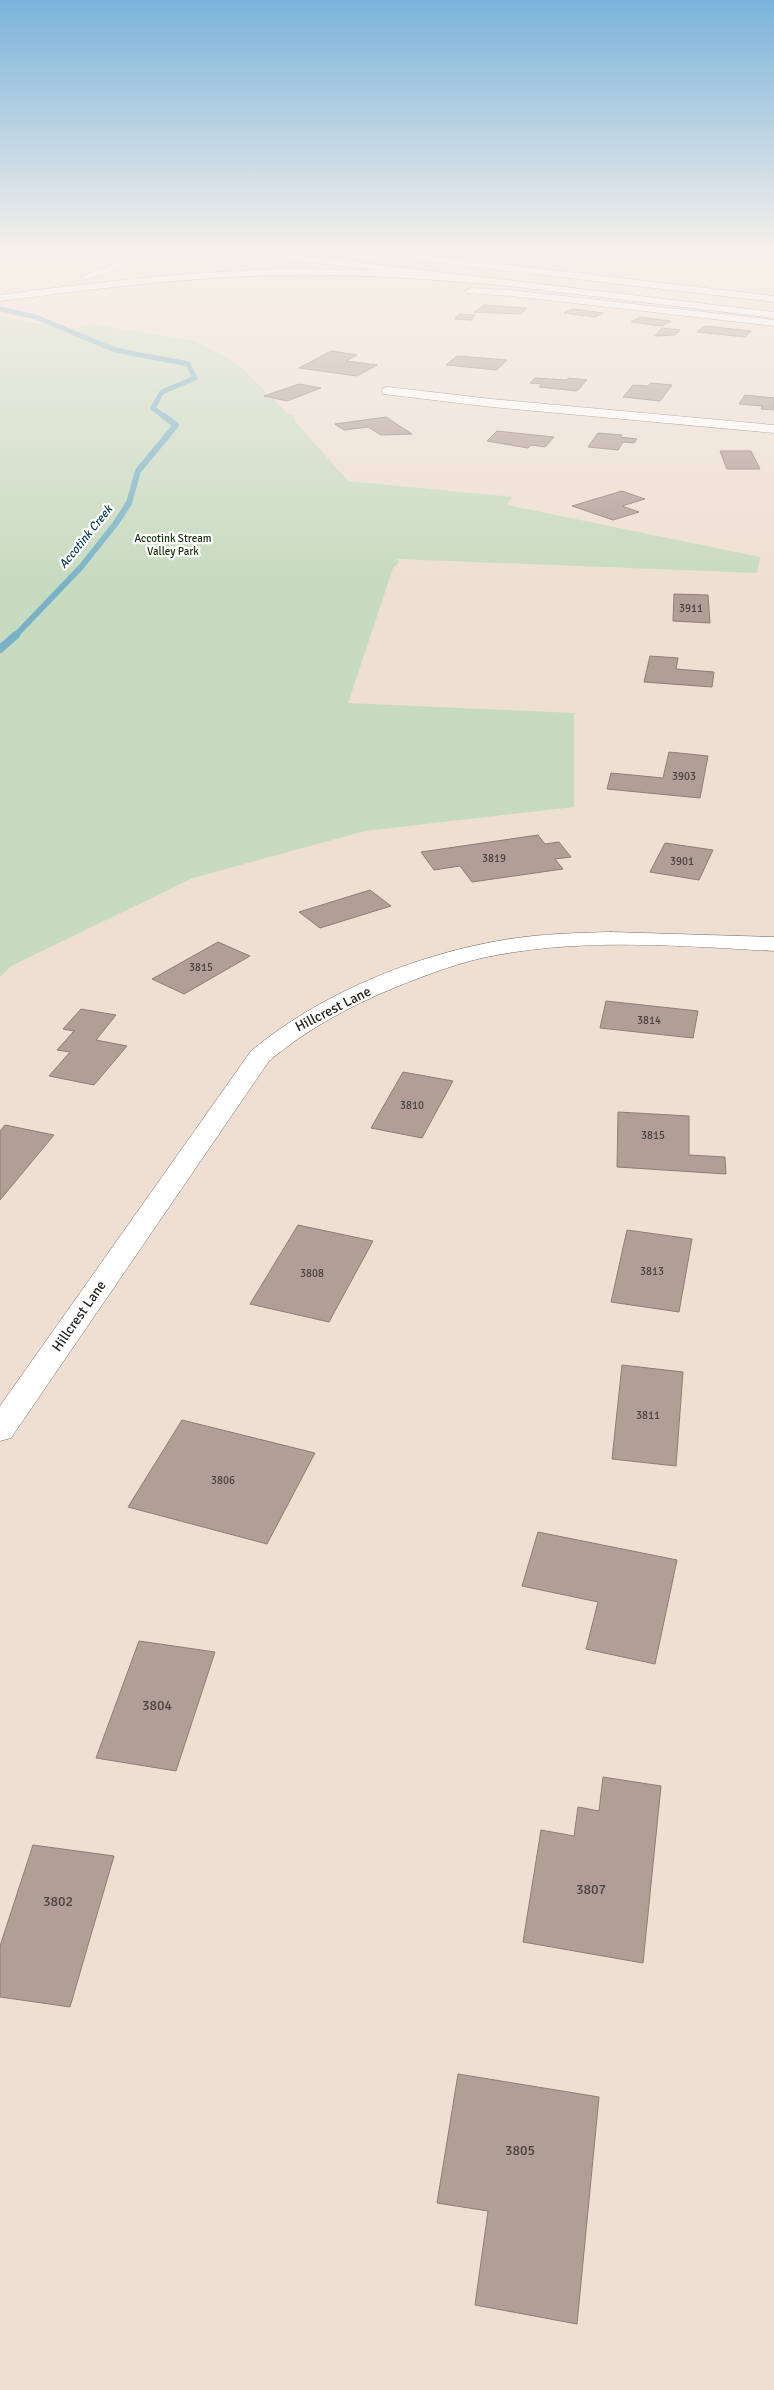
<svg xmlns="http://www.w3.org/2000/svg" width="774" height="2390" viewBox="0 0 774 2390" font-family="Signika,sans-serif">
	<style>
		.green { fill: #c7dbc0 }
		.lines { fill: none; stroke-linecap: round; stroke-linejoin: round }
		.stream-far2 { stroke: #79b2c7; stroke-width: 5 }
		.stream-far1 { stroke: #79b2c7; stroke-width: 6 }
		.stream { stroke: #79b2c7; stroke-width: 8 }
		.building { fill: #b19f97; stroke: #8e7d76 }
		.minor-casing { stroke: #7a6d61; stroke-width: 1 }
		.major-casing { stroke: #7a6d61; stroke-width: 1 }
		.highway-casing { stroke: #7a6d61; stroke-width: 1 }
		.minor { fill: #fff; fill-rule: evenodd }
		.major { fill: #fff; fill-rule: evenodd }
		.highway { fill: #fff; fill-rule: evenodd }
		.labels { text-anchor: middle; dominant-baseline: central; stroke-width: 4.5; stroke-linejoin: round; paint-order: stroke }
		.far-park-label { font-size: 11px; fill: #153206; stroke: #fff }
		.number-label { font-size: 11px; fill: #4b433d }
		.far-water-label { font-size: 12px; font-style: italic; fill: #023848; stroke: #fff }
		.street-label { font-size: 14px; fill: #29241f; stroke: #fff }
		.near-number-label { font-size: 14px; fill: #4b433d }
	</style>
	<rect width="100%" height="100%" fill="#eedfd2"/>
	<polygon class="green" points="0,317 70,329 93,324 195,341 239,365 288,414 295,415 295,421 348,481 512,497 507,505 760,557 757,573 397,559 399,562 393,568 348,703 574,713 574,807 365,831 193,878 11,966 0,977"/>
	<g class="lines">
		<polyline class="stream-far2" points="0,309 36,317 115,350 188,364 195,378 162,392 153,408 166,418"/>
		<polyline class="stream-far1" points="15,636 81,567 116,523 129,503 138,471 176,425 164,416"/>
		<polyline class="stream" points="0,649 16,635"/>
	</g>
	<g class="building">
		<polygon points="525,249 559,253 552,256 518,253"/>
		<polygon points="664,249 696,249 690,250 696,253 680,256 663,251 669,250"/>
		<polygon points="484,305 527,308 521,314 474,312"/>
		<polygon points="573,309 604,313 595,317 564,313"/>
		<polygon points="459,314 475,315 472,320 455,319"/>
		<polygon points="640,317 671,321 662,326 631,322"/>
		<polygon points="705,326 751,331 745,337 697,332"/>
		<polygon points="662,328 680,330 675,335 655,336"/>
		<polygon points="331,351 357,355 346,361 377,365 357,376 299,368"/>
		<polygon points="457,356 507,360 497,370 446,365"/>
		<polygon points="535,378 566,380 569,378 587,380 577,391 539,387 542,384 530,383"/>
		<polygon points="651,383 672,385 660,401 623,397 633,385 648,386"/>
		<polygon points="299,384 321,388 287,401 264,396"/>
		<polygon points="745,395 774,398 774,410 761,409 762,406 739,404"/>
		<polygon points="386,417 412,434 381,435 368,427 344,430 335,424"/>
		<polygon points="497,431 554,437 545,447 531,445 528,448 487,441"/>
		<polygon points="598,433 622,435 620,437 637,439 634,443 623,442 618,450 588,447"/>
		<polygon points="720,451 751,451 760,469 727,469"/>
		<polygon points="622,491 645,499 622,506 639,512 613,520 572,506"/>
		<polygon points="674,594 708,595 710,623 673,621"/>
		<polygon points="650,656 678,658 676,669 714,672 712,687 644,682"/>
		<polygon points="669,752 708,756 700,798 607,789 611,773 663,778"/>
		<polygon points="538,835 545,844 559,842 571,857 555,859 563,869 472,882 460,866 434,870 421,852"/>
		<polygon points="665,843 713,850 699,880 650,872"/>
		<polygon points="370,890 391,906 320,928 299,912"/>
		<polygon points="218,942 250,956 184,994 152,979"/>
		<polygon points="606,1001 698,1011 693,1038 600,1028"/>
		<polygon points="81,1009 116,1015 96,1040 127,1046 94,1085 49,1076 70,1052 57,1050 74,1031 63,1029"/>
		<polygon points="403,1072 453,1081 422,1138 371,1128"/>
		<polygon points="618,1112 689,1116 689,1155 725,1157 726,1174 617,1167"/>
		<polygon points="5,1125 54,1135 0,1200 0,1131"/>
		<polygon points="298,1225 373,1241 329,1322 250,1304"/>
		<polygon points="627,1230 692,1239 679,1312 611,1302"/>
		<polygon points="622,1365 683,1372 676,1466 612,1459"/>
		<polygon points="182,1420 315,1453 267,1544 128,1507"/>
		<polygon points="538,1532 677,1560 655,1664 586,1649 598,1602 522,1586"/>
		<polygon points="139,1641 215,1652 176,1771 96,1758"/>
		<polygon points="603,1777 661,1786 643,1963 523,1942 541,1830 574,1836 578,1807 599,1811"/>
		<polygon points="33,1845 114,1856 70,2007 0,1997 0,1946"/>
		<polygon points="458,2074 599,2097 577,2324 475,2305 488,2211 437,2203"/>
	</g>
	<g class="lines">
		<g class="minor-casing">
			<g id="minor">
				<polygon points="352,249 372,249 774,296 774,302 379,256 353,251"/>
				<polygon points="471,288 511,290 774,320 774,326 511,296 467,293 465,291"/>
				<polygon points="388,387 492,399 774,425 774,433 492,407 383,394 382,391 383,388"/>
				<path d="M611,932L774,937V951C683,946 588,938 497,955C462,961 429,974 396,987C350,1006 307,1029 269,1061L11,1438L0,1441V1406L251,1051C318,995 412,956 498,941C535,934 573,933 611,932Z"/>
			</g>
		</g>
		<g class="major-casing">
			<polygon id="major" points="220,249 247,249 774,312 774,318 225,252"/>
		</g>
		<g class="highway-casing">
			<g id="highway">
				<polygon points="129,249 139,249 138,254 121,268 85,280 80,277 113,264 128,253"/>
				<polygon points="313,249 334,249 378,256 383,259 378,262 318,252"/>
				<path d="M282,269L379,270L509,280L514,283L509,286C434,279 358,274 282,275C188,277 94,289 0,301V295C94,282 187,272 282,269Z"/>
			</g>
		</g>
		<use href="#minor" class="minor"/>
		<use href="#major" class="major"/>
		<use href="#highway" class="highway"/>
	</g>
	<linearGradient id="sky" x2="0" y2="1"><stop stop-color="#7bb3db"/><stop offset="0.43" stop-color="#f7f1eb"/><stop offset="1" stop-color="#f7f1eb" stop-opacity="0"/></linearGradient>
	<rect width="774" height="583" fill="url(#sky)"/>
	<g class="labels">
		<g class="far-park-label">
			<text x="173" y="538">Accotink Stream<tspan x="173" dy="13">Valley Park</tspan></text>
		</g>
		<g class="number-label">
			<text x="691" y="608">3911</text>
			<text x="684" y="776">3903</text>
			<text x="494" y="858">3819</text>
			<text x="682" y="861">3901</text>
			<text x="201" y="967">3815</text>
			<text x="649" y="1020">3814</text>
			<text x="412" y="1105">3810</text>
			<text x="653" y="1135">3815</text>
			<text x="652" y="1271">3813</text>
			<text x="312" y="1273">3808</text>
			<text x="648" y="1415">3811</text>
			<text x="223" y="1480">3806</text>
		</g>
		<g class="far-water-label">
			<text transform="translate(86 537) rotate(-51)">Accotink Creek</text>
		</g>
		<g class="street-label">
			<text transform="translate(333 1009) rotate(-27)">Hillcrest Lane</text>
			<text transform="translate(79 1316) rotate(-55)">Hillcrest Lane</text>
		</g>
		<g class="near-number-label">
			<text x="157" y="1705">3804</text>
			<text x="591" y="1889">3807</text>
			<text x="58" y="1901">3802</text>
			<text x="520" y="2150">3805</text>
		</g>
	</g>
</svg>
